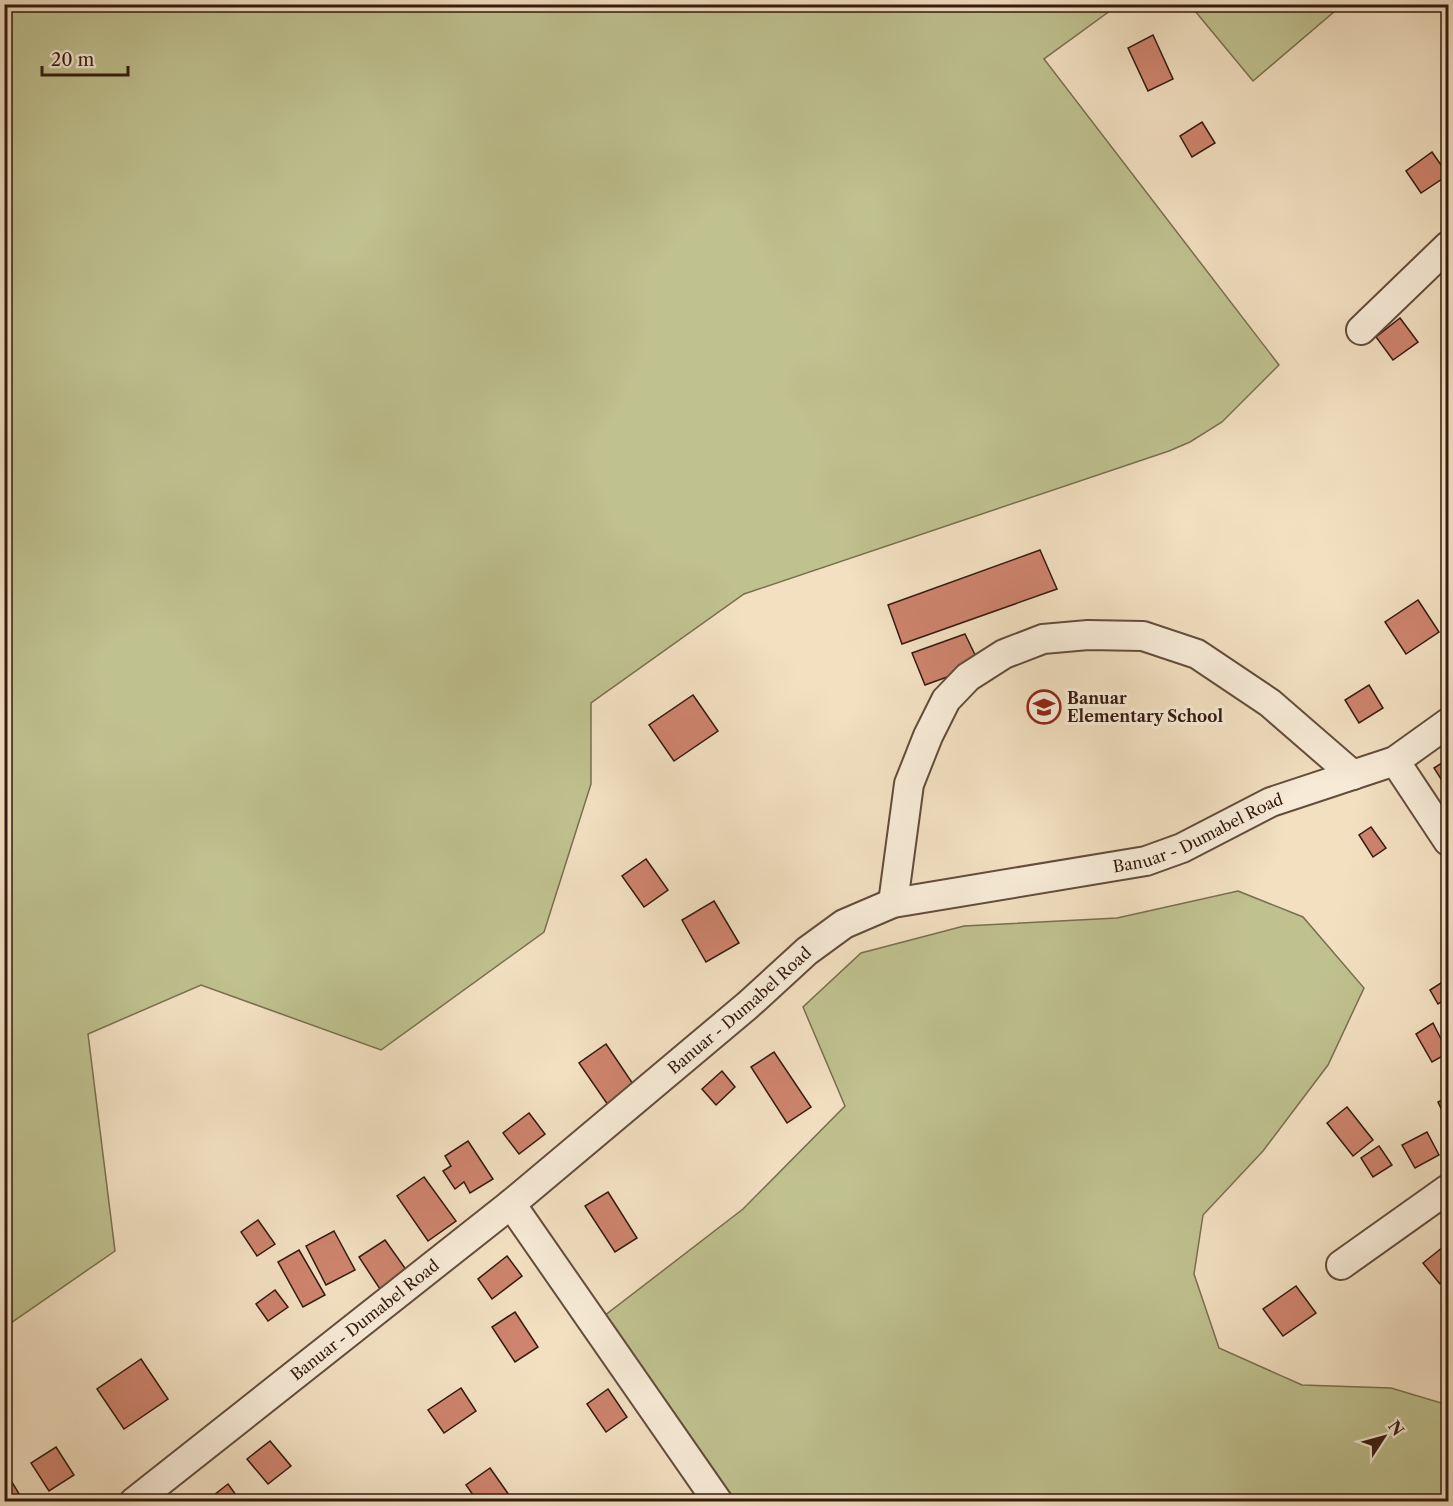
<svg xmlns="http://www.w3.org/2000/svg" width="1453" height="1506" viewBox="0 0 1453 1506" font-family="'Libre Caslon Text',serif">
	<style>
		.green { fill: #bfc18f; stroke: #7a6e4f; stroke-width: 1.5 }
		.building { fill: #ce846e; stroke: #351a0f; stroke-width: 1.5 }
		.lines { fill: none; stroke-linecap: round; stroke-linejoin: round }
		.minor-casing { stroke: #644c3c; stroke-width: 32 }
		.minor { stroke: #f7ebd7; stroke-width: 28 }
		.labels { text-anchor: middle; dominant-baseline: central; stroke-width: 6; stroke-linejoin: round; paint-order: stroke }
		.poi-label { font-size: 16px; font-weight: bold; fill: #351a0f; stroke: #f7ebd7; text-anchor: start }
		.street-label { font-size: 16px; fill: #351a0f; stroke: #f7ebd7 }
	</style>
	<rect width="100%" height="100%" fill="#f2e0c1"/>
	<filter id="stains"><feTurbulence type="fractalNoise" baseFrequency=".00333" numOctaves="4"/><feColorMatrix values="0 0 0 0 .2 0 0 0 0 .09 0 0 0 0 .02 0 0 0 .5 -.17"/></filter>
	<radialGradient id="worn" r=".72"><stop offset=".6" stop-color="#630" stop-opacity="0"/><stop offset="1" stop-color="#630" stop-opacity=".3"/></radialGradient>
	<g class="green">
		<polygon points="4,5 1118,5 1044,59 1279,365 1222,422 1190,442 1169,451 744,594 591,703 591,784 544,932 381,1050 201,985 88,1034 115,1251 5,1327"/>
		<polygon points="1190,5 1342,5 1253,81"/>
		<polygon points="1238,891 1303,917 1364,988 1328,1065 1263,1151 1203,1215 1194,1274 1219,1348 1302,1385 1391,1388 1448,1405 1448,1501 718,1501 595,1323 743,1209 845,1106 803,1007 861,953 964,926 1117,918"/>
	</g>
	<g class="building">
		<polygon points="1153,35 1173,79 1148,91 1128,48"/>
		<polygon points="1202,122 1215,143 1192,157 1180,136"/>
		<polygon points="1432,152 1448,175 1421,193 1406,171"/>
		<polygon points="1400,318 1418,342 1393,360 1376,337"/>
		<polygon points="1040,550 1057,589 902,644 888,605"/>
		<polygon points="1418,600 1439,632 1406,654 1385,622"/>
		<polygon points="965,634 980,665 925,685 912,653"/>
		<polygon points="1369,685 1383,708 1359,723 1345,700"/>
		<polygon points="693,695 718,731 674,761 649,725"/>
		<polygon points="1448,759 1448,790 1434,768"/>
		<polygon points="1371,827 1386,848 1373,857 1359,835"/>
		<polygon points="646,859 668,890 644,907 622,876"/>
		<polygon points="714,901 739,943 706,962 682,920"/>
		<polygon points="1447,979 1448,997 1438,1004 1430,990"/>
		<polygon points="1433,1023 1448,1053 1432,1062 1416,1034"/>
		<polygon points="606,1044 635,1087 608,1105 579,1063"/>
		<polygon points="774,1052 811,1107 787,1123 751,1067"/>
		<polygon points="722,1071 735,1087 716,1105 702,1089"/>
		<polygon points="1448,1097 1448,1123 1438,1102"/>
		<polygon points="1347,1107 1373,1140 1353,1156 1327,1123"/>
		<polygon points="529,1113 545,1134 519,1154 503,1133"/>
		<polygon points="1427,1132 1439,1155 1415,1168 1402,1145"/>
		<polygon points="468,1141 493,1179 470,1193 464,1182 455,1189 443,1171 451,1166 445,1156"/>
		<polygon points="1379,1146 1392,1165 1373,1177 1361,1158"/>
		<polygon points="424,1177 456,1221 428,1241 397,1196"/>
		<polygon points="608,1192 637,1238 615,1252 585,1206"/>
		<polygon points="258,1220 275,1244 257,1256 241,1232"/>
		<polygon points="334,1231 355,1270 326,1285 306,1246"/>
		<polygon points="385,1240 407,1271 380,1289 359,1257"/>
		<polygon points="1448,1243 1448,1277 1440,1284 1423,1263"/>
		<polygon points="299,1250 325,1295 303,1307 278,1262"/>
		<polygon points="507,1256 522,1276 492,1299 478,1279"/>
		<polygon points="1296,1286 1316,1313 1283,1336 1263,1309"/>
		<polygon points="275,1290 288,1307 268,1321 256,1304"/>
		<polygon points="515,1312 538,1347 515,1362 492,1327"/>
		<polygon points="141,1359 168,1399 124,1429 97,1389"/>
		<polygon points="461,1388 476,1411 444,1433 428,1410"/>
		<polygon points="608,1389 627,1417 606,1432 587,1404"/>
		<polygon points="270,1441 291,1466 268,1484 247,1459"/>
		<polygon points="56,1447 74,1475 49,1491 31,1463"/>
		<polygon points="490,1468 514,1502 478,1502 466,1485"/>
		<polygon points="7,1474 24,1502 4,1502 4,1476"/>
		<polygon points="228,1484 241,1502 205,1502"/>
	</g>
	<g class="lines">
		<g class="minor-casing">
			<g id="minor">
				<polyline points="1361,330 1448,246"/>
				<polyline points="1395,761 1448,841"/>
				<polyline points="893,903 909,784 928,736 946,700 968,677 1004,654 1043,639 1088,635 1143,636 1197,654 1270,703 1353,775"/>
				<polyline points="511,1204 718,1502"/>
				<polyline points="1341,1265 1448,1189"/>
				<path id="s1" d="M134,1502L511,1204L748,1005L807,951L844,924L893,903L1146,861L1182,848L1271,802L1395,761L1448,723"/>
			</g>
		</g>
		<use href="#minor" class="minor"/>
	</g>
	<defs>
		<g id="school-ring" transform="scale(1.725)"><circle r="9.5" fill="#f7ebd7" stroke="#8f2418" stroke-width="1.5"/><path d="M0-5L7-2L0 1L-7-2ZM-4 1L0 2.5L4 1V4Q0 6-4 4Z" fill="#8f2418"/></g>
	</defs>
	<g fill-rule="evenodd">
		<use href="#school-ring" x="1044" y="707"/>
	</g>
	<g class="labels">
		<g class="poi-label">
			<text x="1067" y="698">Banuar<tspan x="1067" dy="18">Elementary School</tspan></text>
		</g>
		<g class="street-label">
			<text stroke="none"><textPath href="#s1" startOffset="1284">Banuar - Dumabel Road</textPath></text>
			<text stroke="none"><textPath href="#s1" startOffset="780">Banuar - Dumabel Road</textPath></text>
			<text stroke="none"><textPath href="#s1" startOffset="294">Banuar - Dumabel Road</textPath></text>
		</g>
	</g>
	<rect width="1453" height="1506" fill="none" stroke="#f2e0c1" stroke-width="24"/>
	<rect x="6" y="6" width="1441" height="1494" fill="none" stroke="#351a0f" stroke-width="3"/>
	<rect x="12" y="12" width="1429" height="1482" fill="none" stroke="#351a0f" stroke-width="1.5"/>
	<g transform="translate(1384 1437) rotate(54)" stroke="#f7ebd7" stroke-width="4.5" paint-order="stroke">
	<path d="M0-4.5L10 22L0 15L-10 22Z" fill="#351a0f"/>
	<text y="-9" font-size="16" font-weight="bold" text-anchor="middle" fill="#351a0f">N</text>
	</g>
	<path d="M42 66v9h86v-9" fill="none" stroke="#351a0f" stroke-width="3"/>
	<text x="51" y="66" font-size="18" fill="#351a0f" stroke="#f7ebd7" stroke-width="4.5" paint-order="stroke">20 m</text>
	<rect width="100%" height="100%" filter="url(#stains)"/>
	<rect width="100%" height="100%" fill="url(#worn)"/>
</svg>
